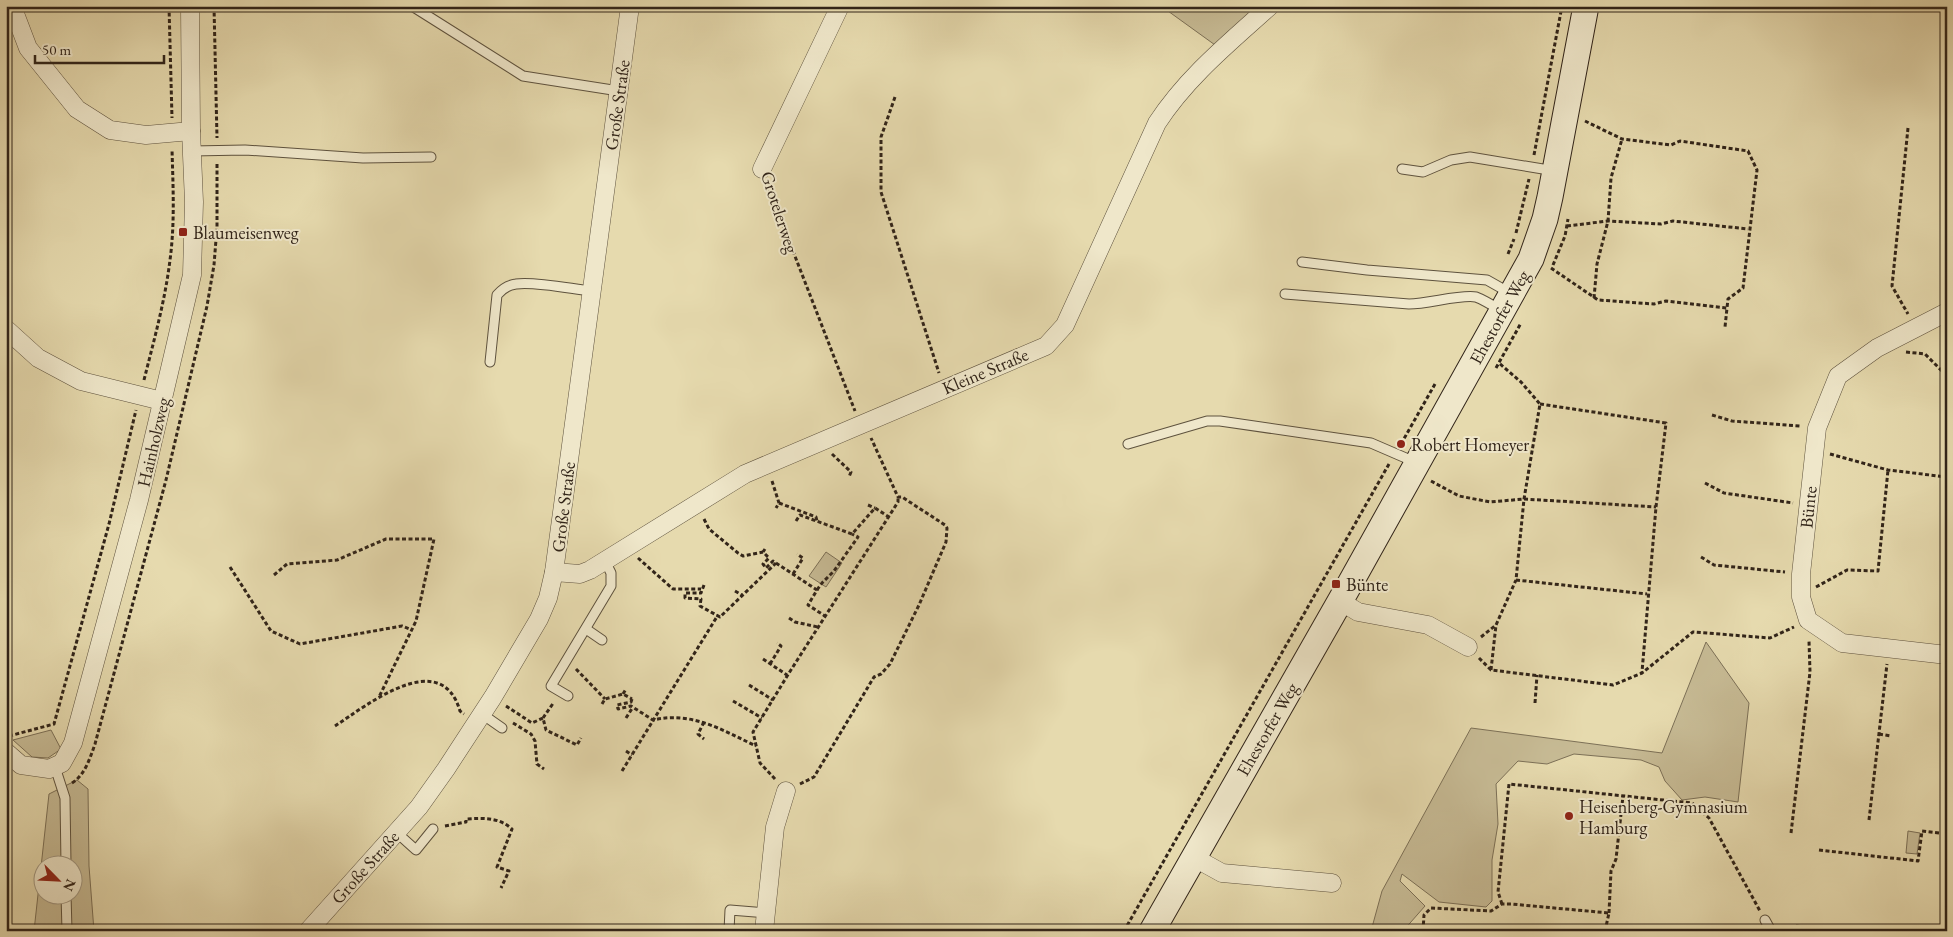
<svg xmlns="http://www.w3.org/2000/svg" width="1953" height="937" viewBox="0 0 1953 937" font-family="'EB Garamond',serif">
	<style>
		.green { fill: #c7bb95; stroke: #7c7057; fill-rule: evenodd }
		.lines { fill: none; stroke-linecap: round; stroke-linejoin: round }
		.service-casing { stroke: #5e523e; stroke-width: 11 }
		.minor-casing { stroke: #5e523e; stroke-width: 19 }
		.secondary-casing { stroke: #312419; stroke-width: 27 }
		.path { stroke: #312419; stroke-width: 3; stroke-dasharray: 4 2.5; stroke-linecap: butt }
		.service { stroke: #efe7ca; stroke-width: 9 }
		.minor { stroke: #efe7ca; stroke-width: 18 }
		.secondary { stroke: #efe7ca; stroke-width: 25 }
		.poi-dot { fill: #8f2418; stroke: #efe7ca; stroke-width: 2 }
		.labels { text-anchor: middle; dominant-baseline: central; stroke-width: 4; stroke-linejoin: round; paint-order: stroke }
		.street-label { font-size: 18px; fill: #312419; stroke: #efe7ca }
		.poi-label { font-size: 18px; fill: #312419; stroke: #efe7ca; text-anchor: start }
	</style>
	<rect width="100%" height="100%" fill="#e6daae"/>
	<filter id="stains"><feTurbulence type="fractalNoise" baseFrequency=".004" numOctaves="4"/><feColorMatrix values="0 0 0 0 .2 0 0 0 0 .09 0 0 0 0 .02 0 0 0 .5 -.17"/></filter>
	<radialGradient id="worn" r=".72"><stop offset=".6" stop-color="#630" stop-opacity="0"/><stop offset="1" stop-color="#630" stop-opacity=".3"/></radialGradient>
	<g class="green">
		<polygon points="1161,6 1270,6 1222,50"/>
		<polygon points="826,552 842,563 826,587 809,576"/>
		<polygon points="1706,642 1749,703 1738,802 1705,797 1682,800 1665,781 1659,767 1641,760 1574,754 1547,764 1518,761 1496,784 1498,824 1492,860 1492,901 1486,907 1439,902 1402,874 1400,881 1425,906 1403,931 1371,931 1382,891 1471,728 1662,753"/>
		<polygon points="51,730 61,749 48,758 32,757 13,740"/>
		<path d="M77,780L88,789L89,866L94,931H34L49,794ZM42,864H72V894H42Z"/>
		<polygon points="1908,831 1920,833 1917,854 1906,853"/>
	</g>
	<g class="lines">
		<g class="service-casing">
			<g id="service">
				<polyline points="412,6 523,76 619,91"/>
				<polyline points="192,151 245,150 363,158 431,157"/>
				<polyline points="1402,169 1423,172 1451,160 1470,157 1555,171"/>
				<polyline points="1302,262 1367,270 1487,280 1510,293"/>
				<path d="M1285,294L1409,304C1428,304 1461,294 1476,297C1484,300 1492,305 1500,310"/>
				<path d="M490,362L497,295C502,289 508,285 516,284C534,281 572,289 591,291"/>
				<polyline points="1128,444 1207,421 1220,421 1371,443 1415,462"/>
				<polyline points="586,629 602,640"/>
				<polyline points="568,696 551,686 611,586 611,573 605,561"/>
				<polyline points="482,714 502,728"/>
				<polyline points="55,767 65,798 66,864"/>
				<polyline points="396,832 416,850 433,829"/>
				<polyline points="66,894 67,931"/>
				<polyline points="1765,920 1771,931"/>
				<polyline points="729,931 730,910 766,913"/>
			</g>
		</g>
		<g class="minor-casing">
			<g id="minor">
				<polyline points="12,6 28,48 77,109 110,130 146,135 191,131"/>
				<polyline points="762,169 840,6"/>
				<polyline points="1947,312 1877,348 1838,376 1817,428 1801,574 1801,597 1808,620 1842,643 1947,655"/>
				<polyline points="6,329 38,358 81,381 162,401"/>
				<path d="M554,572L580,574L590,570L745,474L1046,346L1065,325L1157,123C1187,77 1229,43 1270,6"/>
				<polyline points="1340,601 1358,612 1428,625 1468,647"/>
				<polyline points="6,752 21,765 49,769 62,763 73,743 139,500 192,275 194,202 191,131 190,6"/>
				<polyline points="1193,857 1222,873 1332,883"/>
				<polyline points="308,931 419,807 446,769 493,697 539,619 548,598 554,572 630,6"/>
				<polyline points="764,931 775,827 786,791"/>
			</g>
		</g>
		<g class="secondary-casing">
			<polyline id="secondary" points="1152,931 1347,589 1531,259 1545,219 1550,197 1586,6"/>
		</g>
		<g class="path">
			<polyline points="169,6 172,118"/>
			<polyline points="214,6 217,138"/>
			<polyline points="895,97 881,137 881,192 939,373"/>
			<polyline points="1585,121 1622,139 1671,145 1680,141 1748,151 1757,170 1743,288 1728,299 1727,308"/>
			<polyline points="1908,128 1892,286 1908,314"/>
			<polyline points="1534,155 1562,6"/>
			<polyline points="767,184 855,411"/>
			<polyline points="1567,226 1608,221 1661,224 1673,221 1748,229"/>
			<polyline points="1516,233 1529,179"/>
			<polyline points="1508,254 1514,239"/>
			<polyline points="1553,265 1565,236 1568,219"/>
			<polyline points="1551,268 1598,300 1654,304 1666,301 1727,308 1725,327"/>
			<polyline points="1594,298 1597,264 1608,221 1611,178 1622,139"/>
			<polyline points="1906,352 1925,354 1947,376"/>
			<polyline points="1496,368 1521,323"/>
			<path d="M144,380C154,340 165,301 170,260C175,223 173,186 172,149"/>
			<polyline points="1540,404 1666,423 1656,507 1642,672"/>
			<polyline points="1712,415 1732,421 1800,426"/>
			<polyline points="1401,444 1435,384"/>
			<polyline points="832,454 851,472 849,477"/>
			<polyline points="1830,454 1888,470 1947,477"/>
			<polyline points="772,481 779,503 776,508"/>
			<polyline points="1431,481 1459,496 1490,502 1524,499 1656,507"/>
			<polyline points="1705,483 1724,493 1793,503"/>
			<polyline points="779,503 816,517 817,521"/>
			<polyline points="868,505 875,508"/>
			<polyline points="704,519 709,529 738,553 743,556 763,552"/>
			<polyline points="796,521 800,515 852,534 875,508 889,517"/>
			<polyline points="765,549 763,552 769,558 763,564 766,568 773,561 817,590 808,605 825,616"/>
			<polyline points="1701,557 1714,565 1785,572"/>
			<polyline points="638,558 673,589 701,589"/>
			<polyline points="230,567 271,631 300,644 402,626 412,630"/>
			<polyline points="793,574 803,558 797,554"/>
			<polyline points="274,575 287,564 337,560 386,539 434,539 416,621 379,697"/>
			<polyline points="1516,580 1647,594"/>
			<polyline points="704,585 701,593 685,593 685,598 701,599 700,606 720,617 776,563"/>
			<polyline points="1816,587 1847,570 1878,571 1888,470"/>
			<polyline points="817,590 822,583 834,571 858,537 852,534"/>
			<polyline points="735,591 742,595"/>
			<polyline points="789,618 795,622 818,627"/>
			<polyline points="1481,637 1496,625"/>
			<polyline points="1479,658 1491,670 1613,685 1642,673 1693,632 1770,638 1794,627"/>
			<polyline points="763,659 787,675"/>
			<polyline points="770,664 781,646 777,643"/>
			<polyline points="576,669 605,699"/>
			<polyline points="1491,670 1496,625 1516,580 1524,499 1540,404 1521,382 1499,363"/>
			<polyline points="749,685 773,700"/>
			<polyline points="623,694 626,689"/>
			<path d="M632,699L631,702L617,705L618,709L631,706L653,720C692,711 722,730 756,746"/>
			<polyline points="733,701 762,718"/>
			<polyline points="1535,703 1537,675"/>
			<polyline points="602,704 605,699 623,694 632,699"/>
			<polyline points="506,706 532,723 543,718 546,730 577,745 581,738"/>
			<polyline points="543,718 554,702"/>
			<polyline points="626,718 633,707"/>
			<polyline points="704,722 698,734 704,739"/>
			<polyline points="513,723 531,734 535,741 537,764 544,769"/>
			<path d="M335,726C367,705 441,646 460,711L464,714"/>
			<polyline points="1879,734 1891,736"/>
			<polyline points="9,736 54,724 109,524 136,410"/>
			<polyline points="626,751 632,755"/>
			<polyline points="622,771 718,615"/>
			<polyline points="775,779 760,763 753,732 789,673 898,502 898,497"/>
			<path d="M72,783C85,775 90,758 95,744L166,480L207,306L214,265L217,227V162"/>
			<polyline points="800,784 814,777 874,677 881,674 890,664 919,605 946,542 947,528 945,525 902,497 898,497 871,438"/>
			<polyline points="1869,820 1887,664"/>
			<path d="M445,826L466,822V819C483,818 499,817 512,829L497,867L509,871L501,888"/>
			<polyline points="1791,833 1810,672 1809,641"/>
			<polyline points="1819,850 1918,861 1922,831 1947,834"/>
			<polyline points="1502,904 1498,892 1509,784 1692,803 1709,818 1760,911"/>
			<polyline points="1609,913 1611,871 1616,859 1623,796"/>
			<polyline points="1796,926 1836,931"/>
			<polyline points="1124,931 1389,464"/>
			<polyline points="1423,931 1424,915 1431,908 1491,911 1502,904 1511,904 1609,913 1605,931"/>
		</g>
		<use href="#service" class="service"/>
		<use href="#minor" class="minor"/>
		<use href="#secondary" class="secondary"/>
	</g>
	<g class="poi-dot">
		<rect x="178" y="227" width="10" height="10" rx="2.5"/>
		<circle cx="1401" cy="444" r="5"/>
		<rect x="1331" y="579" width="10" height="10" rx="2.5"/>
		<circle cx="1569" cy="816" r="5"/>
	</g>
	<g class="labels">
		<g class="street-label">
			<text transform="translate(617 105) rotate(-82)">Große Straße</text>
			<text transform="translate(780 212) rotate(72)">Grotelerweg</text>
			<text transform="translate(1499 317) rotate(-61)">Ehestorfer Weg</text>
			<text transform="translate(985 371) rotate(-23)">Kleine Straße</text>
			<text transform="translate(153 442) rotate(-77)">Hainholzweg</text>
			<text transform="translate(563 507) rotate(-83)">Große Straße</text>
			<text transform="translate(1808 507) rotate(-84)">Bünte</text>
			<text transform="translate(1267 729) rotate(-60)">Ehestorfer Weg</text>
			<text transform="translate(365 867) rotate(-48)">Große Straße</text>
		</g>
		<g class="poi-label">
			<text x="193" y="232">Blaumeisenweg</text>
			<text x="1411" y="444">Robert Homeyer</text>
			<text x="1346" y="584">Bünte</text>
			<text x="1579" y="806">Heisenberg-Gymnasium<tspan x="1579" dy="21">Hamburg</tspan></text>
		</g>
	</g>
	<rect width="1953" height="937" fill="none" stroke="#e6daae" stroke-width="25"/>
	<rect x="8" y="8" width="1938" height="922" fill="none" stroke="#312419" stroke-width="2.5"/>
	<rect x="12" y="12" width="1928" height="912" fill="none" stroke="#312419"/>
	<g transform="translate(58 880) rotate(114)"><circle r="24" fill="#efe7ca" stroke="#a39983"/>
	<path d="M0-4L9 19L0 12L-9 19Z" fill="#8f2418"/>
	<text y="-8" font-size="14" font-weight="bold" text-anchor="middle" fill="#312419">N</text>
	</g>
	<path d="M35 55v8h129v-8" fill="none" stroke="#312419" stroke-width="2.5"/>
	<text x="42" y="55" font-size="15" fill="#312419" stroke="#efe7ca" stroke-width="4" paint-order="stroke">50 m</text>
	<rect width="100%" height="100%" filter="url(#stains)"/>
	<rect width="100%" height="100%" fill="url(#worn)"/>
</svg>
